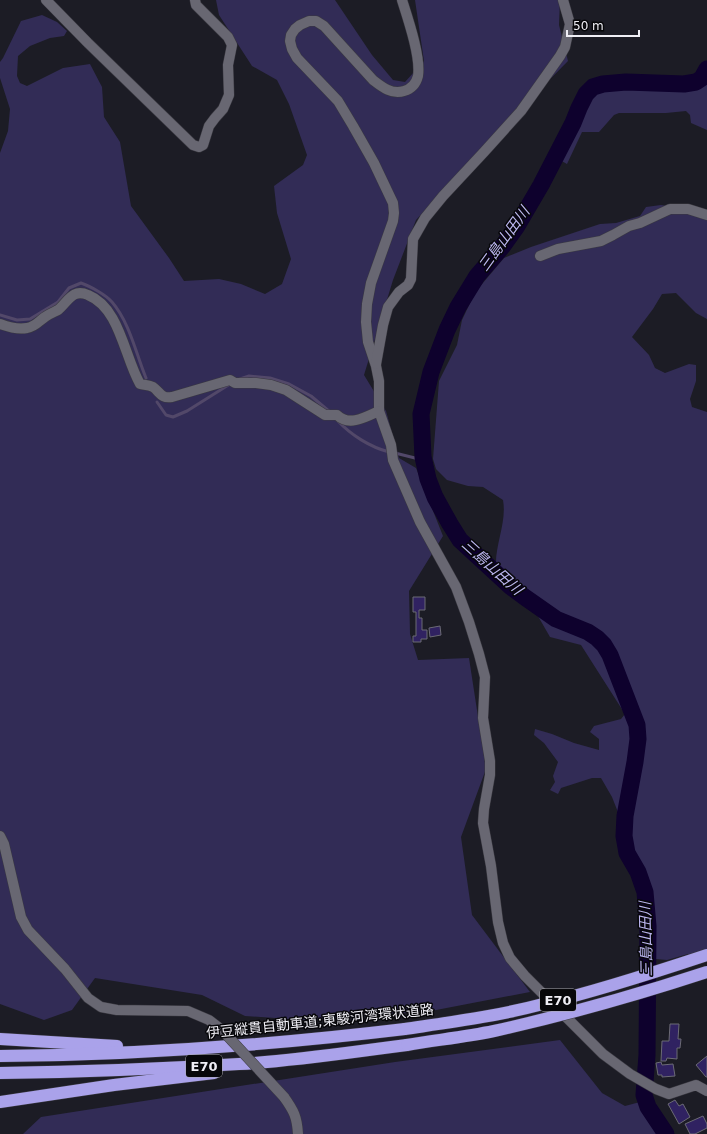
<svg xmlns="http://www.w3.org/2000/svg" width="707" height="1134" viewBox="0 0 707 1134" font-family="'DejaVu Sans','Noto Sans JP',sans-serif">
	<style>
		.green { fill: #322c56 }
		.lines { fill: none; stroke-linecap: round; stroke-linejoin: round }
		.stream { stroke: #524869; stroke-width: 3 }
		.river { stroke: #0e012d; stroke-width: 17 }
		.building { fill: #302261; stroke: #6b6a75 }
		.minor-casing { stroke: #3a3941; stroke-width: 11 }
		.motorway-casing { stroke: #3a3941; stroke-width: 13 }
		.minor { stroke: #686772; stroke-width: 10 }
		.motorway { stroke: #aaa2ea; stroke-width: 12 }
		.minor-bridge-casing { stroke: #3a3941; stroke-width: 11; stroke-linecap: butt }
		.motorway-bridge-casing { stroke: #3a3941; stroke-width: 13; stroke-linecap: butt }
		.minor-bridge { stroke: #686772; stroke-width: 10 }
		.motorway-bridge { stroke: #aaa2ea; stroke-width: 12 }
		.labels { text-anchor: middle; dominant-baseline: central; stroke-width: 3; stroke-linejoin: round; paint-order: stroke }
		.shield { fill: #07070a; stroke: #a9a9ae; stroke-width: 1 }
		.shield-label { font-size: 13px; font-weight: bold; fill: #efeef5 }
		.street-label { font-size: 14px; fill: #efeef5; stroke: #07070a }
		.water-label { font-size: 15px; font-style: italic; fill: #bcb6f0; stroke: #07070a }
	</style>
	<rect width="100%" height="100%" fill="#1c1c25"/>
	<g class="green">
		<polygon points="216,0 335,0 372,55 393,80 405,82 424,61 415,0 560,0 559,25 568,61 493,137 416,220 393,280 364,375 386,411 399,458 416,468 443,536 409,591 410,634 418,660 469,658 486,769 461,837 472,915 530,992 431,1011 304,1020 245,1016 202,995 95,978 72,1010 44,1020 0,1004 0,153 8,131 10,109 0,78 0,62 3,58 21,21 42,15 57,22 67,31 64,36 50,38 30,46 18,56 17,76 20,83 27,86 63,68 90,64 102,87 104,117 120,142 131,206 169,258 184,281 219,279 241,284 265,294 282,284 291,259 277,213 274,186 303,165 307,155 289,104 277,80 252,66 219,15"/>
		<polygon points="707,80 707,130 691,123 690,115 686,111 666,113 619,113 614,115 599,132 582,132 567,164 558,159 571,137 585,101 597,87 635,87 671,89 696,88"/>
		<path d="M661,205L707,212V319L696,313L676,293L662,294L653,309L632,337L649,355L655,368L665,373L689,364L696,365V381L690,399L692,407L707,412V961L688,954L667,960L656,959L654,948L656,936L648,915L636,858L612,797L601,778H592L561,788L558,794L550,790L555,782L553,776L558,762L544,743L534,735L535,729L552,734L574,743L599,750V739L590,732L594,726L621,719L625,714L581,645L550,637L523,590L496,566C495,544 507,522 503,500L483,487L468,486L447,480L436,469L433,459L439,381L457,345L462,320L471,301L477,290L504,258L531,247L600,224L616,223L640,216L646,207Z"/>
		<polygon points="560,1040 602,1093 625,1106 640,1102 662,1134 23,1134 41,1117 395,1062"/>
	</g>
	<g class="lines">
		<g class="stream">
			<path d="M0,315L17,320L30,319L58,302L69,288L81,283C90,286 106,295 112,302C130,323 136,354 146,378"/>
			<polyline points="240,379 249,376 270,378 289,384 311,396 330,412"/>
			<polyline points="157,402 166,415 173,417 187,411 230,384"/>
			<path d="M338,421C351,435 370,447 389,452"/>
			<polyline points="395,453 423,460"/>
		</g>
		<polyline class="river" points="666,1134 648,1107 644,1095 647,1055 648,926 645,892 638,872 627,853 624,836 625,816 635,762 638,739 637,725 610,655 604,645 597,638 588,632 556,619 526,598 511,587 460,540 450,524 435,497 428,479 423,457 421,414 431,372 447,330 458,307 477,276 502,247 517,226 541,185 573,123 579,108 586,94 593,87 603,84 626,82 684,84 696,82 702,78 707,69"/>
	</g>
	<g class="building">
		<polygon points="413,597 425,597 425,610 419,610 419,618 422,618 422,630 427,630 427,639 421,639 421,642 413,642 413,636 416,636 416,612 413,612"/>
		<polygon points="440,626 441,635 430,637 429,628"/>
		<polygon points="670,1024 679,1024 678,1039 681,1039 680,1048 677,1048 677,1059 667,1058 666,1061 661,1061 662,1041 669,1041"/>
		<polygon points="707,1056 707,1077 706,1077 696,1065"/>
		<polygon points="661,1062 662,1065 673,1064 675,1076 662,1077 662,1075 658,1075 656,1063"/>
		<polygon points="675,1100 679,1106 683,1104 690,1117 679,1124 668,1104"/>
		<polygon points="703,1116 707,1124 707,1128 695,1134 690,1134 685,1124"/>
	</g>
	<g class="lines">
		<g class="minor-casing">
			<g id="minor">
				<polyline points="46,0 88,43 193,145 199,147 203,145 209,126 215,118 223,109 229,95 228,65 232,45 228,37 196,5 195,0"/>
				<path d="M402,0C408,19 421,57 418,76C416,84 411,89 404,91C392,95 382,87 373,80L324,26L316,21H309L300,25L295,29L291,35L290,41L292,49L297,58L338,101L353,126L374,163L393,203L394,213L393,221L371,283L367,304L366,322L368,342L376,366L379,381V411L391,445L393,460L420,522L456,587L469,622L479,654L485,677L483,718L490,761V775L484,809L483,823L491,866L498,922L503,943L510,958L525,976L603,1054L630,1074L656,1089L669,1094L696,1085L707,1091"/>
				<polyline points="540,256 558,249 601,241 613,235 629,226 640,223 670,209 688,209 707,215"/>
				<path d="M0,324C8,327 18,330 27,328C35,327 39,321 45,317C49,314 54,312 58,310C68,302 72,288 88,295C120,308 124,356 140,384C144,385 149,385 153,387C160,392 161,399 172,397L230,380L235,383H256L271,385L286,390L325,415H337C349,427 366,417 379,411"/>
				<polyline points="376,364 383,325 388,307 399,292 408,285 411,279 413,239 425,218 443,196 484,152 521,111 560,56 565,47 570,24 563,0"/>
				<polyline points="0,836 4,844 21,917 28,930 65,969 88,998 101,1007 117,1010 188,1011 209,1020 222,1030"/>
				<path d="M284,1097C294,1111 297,1117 298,1134"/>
			</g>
		</g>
		<g class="motorway-casing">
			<g id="motorway">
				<polyline points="0,1039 117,1046"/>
				<path d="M0,1056C135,1055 271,1045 405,1029"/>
				<path d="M0,1073C80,1072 159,1069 239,1064C295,1061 351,1052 407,1045"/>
				<polyline points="0,1102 114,1085 214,1073"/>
			</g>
		</g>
		<use href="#minor" class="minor"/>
		<use href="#motorway" class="motorway"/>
		<g class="minor-bridge-casing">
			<polyline id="minor-bridge" points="222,1030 284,1097"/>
		</g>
		<g class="motorway-bridge-casing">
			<g id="motorway-bridge">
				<path d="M405,1029C452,1022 498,1016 543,1004C598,991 653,973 707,955"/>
				<path d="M407,1045C436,1040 465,1037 494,1031C566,1015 637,995 707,972"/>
			</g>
		</g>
		<use href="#minor-bridge" class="minor-bridge"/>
		<use href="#motorway-bridge" class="motorway-bridge"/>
	</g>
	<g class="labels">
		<g class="shield">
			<rect x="540" y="989" width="36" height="22" rx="3"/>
			<rect x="186" y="1055" width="36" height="22" rx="3"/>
		</g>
		<g class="shield-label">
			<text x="558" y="1000">E70</text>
			<text x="204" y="1066">E70</text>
		</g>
		<g class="street-label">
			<text transform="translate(320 1021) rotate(-6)">伊豆縦貫自動車道;東駿河湾環状道路</text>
		</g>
		<g class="water-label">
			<text transform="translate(504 239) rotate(-54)">三島山田川</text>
			<text transform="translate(492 567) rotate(42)">三島山田川</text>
			<text transform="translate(646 939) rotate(-91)">三島山田川</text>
		</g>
	</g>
	<path d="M567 30v6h72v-6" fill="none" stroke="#efeef5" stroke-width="2"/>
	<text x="573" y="30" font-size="12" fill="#efeef5" stroke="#07070a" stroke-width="3" paint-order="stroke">50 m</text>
</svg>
